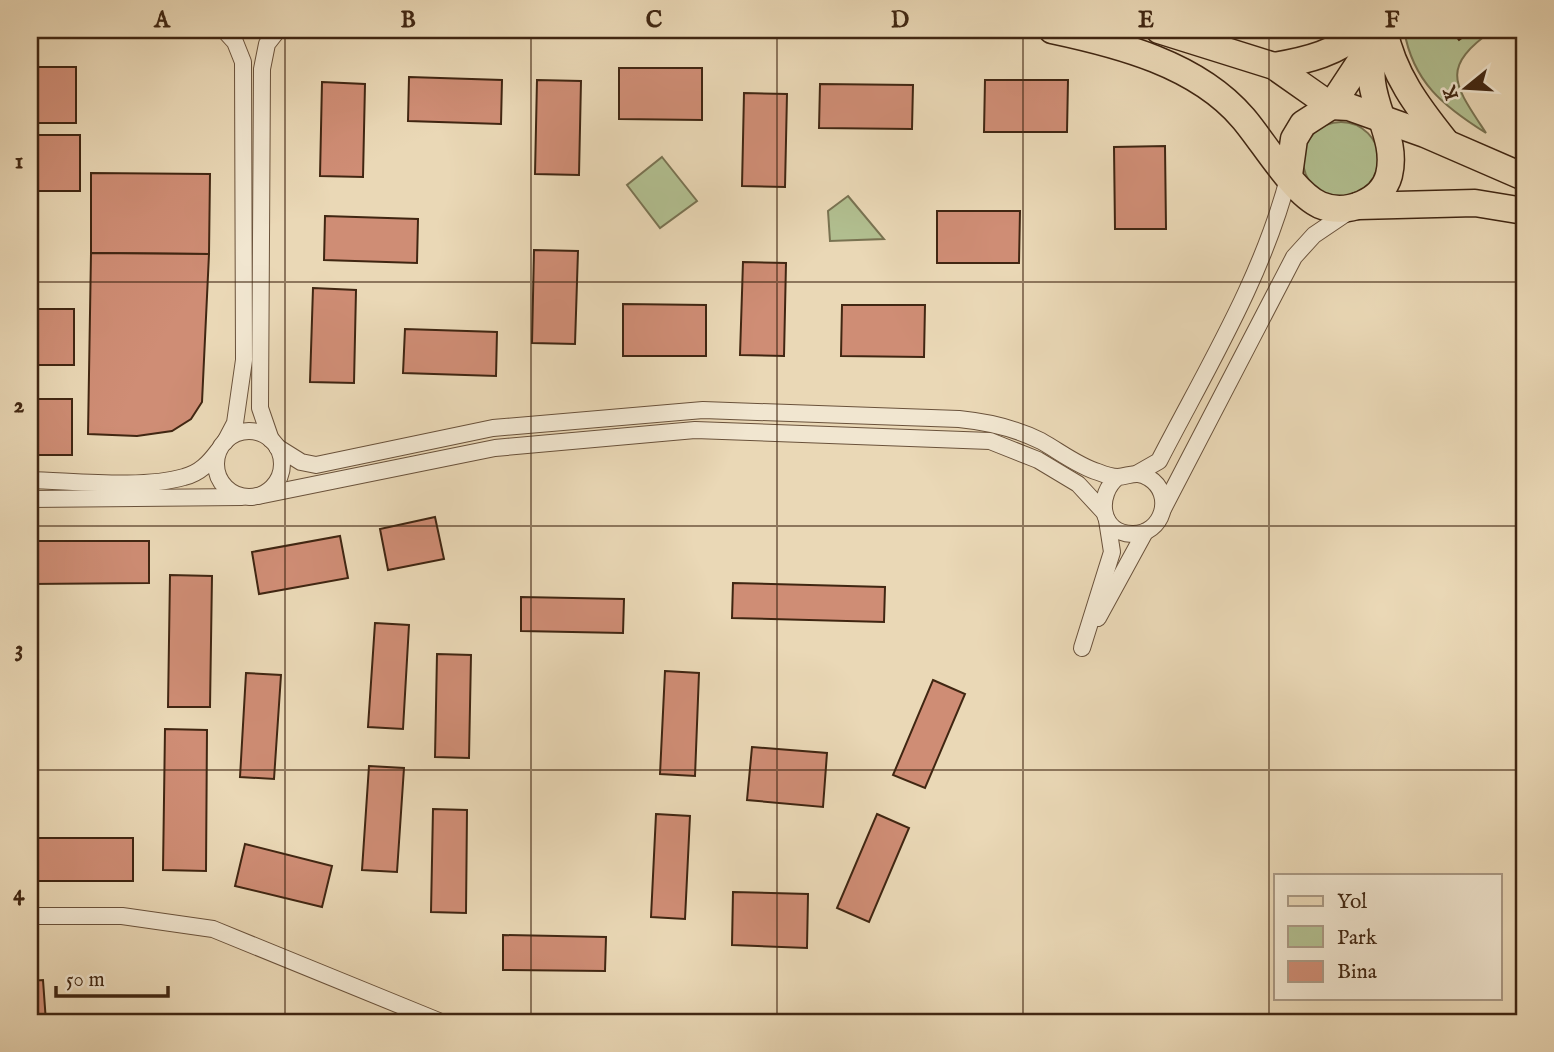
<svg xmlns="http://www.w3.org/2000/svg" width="1554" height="1052" viewBox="0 0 1554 1052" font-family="'IM FELL English',serif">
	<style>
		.green { fill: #b2c091; stroke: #797352; stroke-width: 2 }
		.building { fill: #cf8d75; stroke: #402612; stroke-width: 2 }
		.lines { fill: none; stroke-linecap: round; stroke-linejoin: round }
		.street-casing { stroke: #6a523b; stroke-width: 18 }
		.primary-casing { stroke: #402612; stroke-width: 29 }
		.street { stroke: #f1e6d0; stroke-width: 16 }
		.primary { stroke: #ead8b6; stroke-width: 26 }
		.grid { fill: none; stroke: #402612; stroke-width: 2; stroke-opacity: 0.55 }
		.neatline { fill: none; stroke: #402612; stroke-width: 2.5 }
		.grid-label { font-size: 23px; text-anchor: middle; font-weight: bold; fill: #402612 }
	</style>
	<rect width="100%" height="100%" fill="#ead8b6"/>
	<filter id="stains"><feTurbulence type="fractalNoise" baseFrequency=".00286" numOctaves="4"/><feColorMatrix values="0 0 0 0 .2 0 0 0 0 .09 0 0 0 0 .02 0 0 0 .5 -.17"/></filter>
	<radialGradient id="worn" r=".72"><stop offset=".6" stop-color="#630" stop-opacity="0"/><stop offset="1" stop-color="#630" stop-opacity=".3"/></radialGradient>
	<g class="green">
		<path d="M1404,30H1493C1439,68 1454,84 1486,133C1443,106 1413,82 1404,30Z"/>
		<circle cx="1341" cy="160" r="38"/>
		<polygon points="662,157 697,201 660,228 627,185"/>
		<polygon points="848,196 884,239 830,241 828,211"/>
	</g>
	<g class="building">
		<polygon points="1451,30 1473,30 1459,40"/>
		<rect x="30" y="67" width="46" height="56"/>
		<polygon points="619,68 702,68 702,120 619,119"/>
		<polygon points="409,77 502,80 501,124 408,121"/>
		<polygon points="537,80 581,81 579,175 535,174"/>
		<polygon points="985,80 1068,80 1067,132 984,132"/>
		<polygon points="322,82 365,84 363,177 320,176"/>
		<polygon points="820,84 913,85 912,129 819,128"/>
		<polygon points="744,93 787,94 785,187 742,186"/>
		<rect x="30" y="135" width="50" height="56"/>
		<polygon points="1165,146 1166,229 1115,229 1114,147"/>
		<polygon points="91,173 210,174 209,254 91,253"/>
		<polygon points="937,211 1020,211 1019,263 937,263"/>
		<polygon points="325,216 418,219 417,263 324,260"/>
		<polygon points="534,250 578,251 575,344 532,343"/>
		<polygon points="91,253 209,254 202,402 191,419 172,431 137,436 88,434"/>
		<polygon points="743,262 786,263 784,356 740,355"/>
		<polygon points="313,288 356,290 354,383 310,382"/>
		<polygon points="623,304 706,305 706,356 623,356"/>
		<polygon points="842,305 925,305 924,357 841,356"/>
		<rect x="30" y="309" width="44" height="56"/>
		<polygon points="405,329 497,332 496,376 403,373"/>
		<rect x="30" y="399" width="42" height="56"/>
		<polygon points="435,517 444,559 388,570 380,529"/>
		<polygon points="340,536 348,578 259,594 252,552"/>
		<polygon points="30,541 149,541 149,583 30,584"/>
		<polygon points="170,575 212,576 210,707 168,707"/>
		<polygon points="733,583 885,587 884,622 732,618"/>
		<polygon points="521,597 624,599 623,633 521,631"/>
		<polygon points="375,623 409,625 403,729 368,727"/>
		<polygon points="437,654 471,655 469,758 435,757"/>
		<polygon points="665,671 699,673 695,776 660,774"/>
		<polygon points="246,673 281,675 274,779 240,777"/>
		<polygon points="933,680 965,694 925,788 893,775"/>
		<polygon points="165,729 207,730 206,871 163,870"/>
		<polygon points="752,747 827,753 823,807 747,800"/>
		<polygon points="369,766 404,768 397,872 362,870"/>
		<polygon points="433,809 467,810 466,913 431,912"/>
		<polygon points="656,814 690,816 685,919 651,917"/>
		<polygon points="877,814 909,828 869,922 837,908"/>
		<rect x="30" y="838" width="103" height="43"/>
		<polygon points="245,844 332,866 322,907 235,886"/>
		<polygon points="733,892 808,894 807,948 732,945"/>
		<polygon points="503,935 606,937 605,971 503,970"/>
		<polygon points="43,980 46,1022 30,1022 30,981"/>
	</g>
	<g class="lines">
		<g class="street-casing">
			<g id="street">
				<polyline points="224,30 235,42 243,62 244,360 235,423 225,442"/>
				<circle cx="249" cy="464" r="33"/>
				<polyline points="271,440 260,408 262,69 267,44 278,30"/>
				<path d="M277,447L301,462L316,465L493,428L703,410L959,419C989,422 1015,428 1041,441C1059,451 1078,466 1098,472C1103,474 1113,477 1118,477C1130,476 1137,470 1149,478C1175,494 1163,535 1132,534C1099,533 1096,494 1118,477"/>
				<path d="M1138,473L1159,461C1207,368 1263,277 1289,175"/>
				<path d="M30,480C73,481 144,489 184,477C200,473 209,463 218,451"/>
				<polyline points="258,496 495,448 695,430 990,441 1038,460 1078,484 1103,511"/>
				<polyline points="30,499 242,497"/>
				<polyline points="1163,509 1294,257 1314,235 1351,210"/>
				<polyline points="1098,618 1145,532"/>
				<polyline points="1082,648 1112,552 1107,520"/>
				<polyline points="30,916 122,916 213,929 441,1022"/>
			</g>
		</g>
		<g class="primary-casing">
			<g id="primary">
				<path d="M1052,30C1118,44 1197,64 1243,118C1263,141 1293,193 1320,205C1346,216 1382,202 1389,175C1397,142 1376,115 1372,82C1370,64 1374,47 1378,30"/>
				<polyline points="1159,30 1274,66 1331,106"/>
				<path d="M1384,30C1393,74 1417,106 1445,141"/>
				<path d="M1274,66C1309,60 1336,53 1364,30"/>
				<polyline points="1331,106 1349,107 1425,134 1524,177"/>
				<polyline points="1289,175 1294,139 1303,124 1331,106 1362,59 1370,41"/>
				<polyline points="1358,206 1475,203 1524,211"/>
			</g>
		</g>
		<use href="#street" class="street"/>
		<use href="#primary" class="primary"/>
	</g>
	<path class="grid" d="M285,30V1022M531,30V1022M777,30V1022M1023,30V1022M1269,30V1022M30,282H1524M30,526H1524M30,770H1524"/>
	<rect width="1554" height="1052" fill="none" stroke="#ead8b6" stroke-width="77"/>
	<rect x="1274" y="874" width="228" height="126" fill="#f1e6d0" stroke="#aa9984" stroke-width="2"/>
	<rect x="1288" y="896" width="35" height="10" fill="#ead8b6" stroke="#aa9984" stroke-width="2"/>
	<text x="1337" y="908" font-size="21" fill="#402612">Yol</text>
	<rect x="1288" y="926" width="35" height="21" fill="#b2c091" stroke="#aa9984" stroke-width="2"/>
	<text x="1337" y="944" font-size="21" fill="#402612">Park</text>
	<rect x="1288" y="961" width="35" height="21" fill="#cf8d75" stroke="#aa9984" stroke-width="2"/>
	<text x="1337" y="978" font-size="21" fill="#402612">Bina</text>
	<g transform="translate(1466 88) rotate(252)" stroke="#f1e6d0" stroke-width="5" paint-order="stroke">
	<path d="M0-5L12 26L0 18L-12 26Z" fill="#402612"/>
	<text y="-10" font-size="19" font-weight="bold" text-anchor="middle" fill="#402612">K</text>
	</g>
	<path d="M56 986v10h112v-10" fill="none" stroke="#402612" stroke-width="3.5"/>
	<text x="66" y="986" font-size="21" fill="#402612" stroke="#f1e6d0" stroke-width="5" paint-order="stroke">50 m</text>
	<rect x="38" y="38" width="1478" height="976" class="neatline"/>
	<g class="grid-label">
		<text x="162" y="27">A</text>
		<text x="408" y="27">B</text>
		<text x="654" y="27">C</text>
		<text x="900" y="27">D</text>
		<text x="1146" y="27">E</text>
		<text x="1392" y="27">F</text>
		<text x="19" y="168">1</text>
		<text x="19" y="412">2</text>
		<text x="19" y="656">3</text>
		<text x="19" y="900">4</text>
	</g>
	<rect width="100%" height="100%" filter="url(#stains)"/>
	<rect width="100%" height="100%" fill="url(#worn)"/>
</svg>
